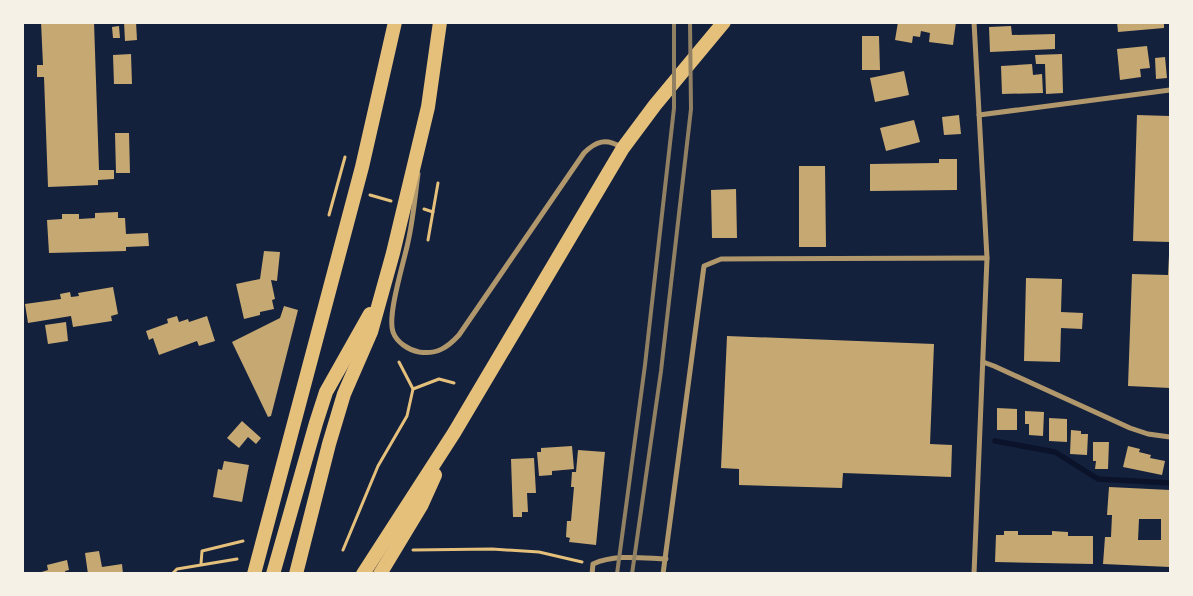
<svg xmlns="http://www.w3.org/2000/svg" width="1193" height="596" viewBox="0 0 1193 596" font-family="Merriweather,serif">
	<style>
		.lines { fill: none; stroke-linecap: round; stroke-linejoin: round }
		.stream { stroke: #0b132b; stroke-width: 5.5 }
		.building { fill: #c6a872; fill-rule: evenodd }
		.path { stroke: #e5c07b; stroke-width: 3 }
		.minor { stroke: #b1986c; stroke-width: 5 }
		.trunk { stroke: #e5c07b; stroke-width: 14 }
		.rail { stroke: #918062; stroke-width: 4 }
	</style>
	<rect width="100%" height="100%" fill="#14213d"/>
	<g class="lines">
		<polyline class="stream" points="995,441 1055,452 1098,479 1170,483"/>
	</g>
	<g class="building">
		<polygon points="41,22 94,22 99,170 114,170 114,179 98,180 98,185 48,187 44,77 37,77 37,65 43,65"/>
		<polygon points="124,22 136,22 137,40 125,41"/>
		<polygon points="898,22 956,22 953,45 929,42 930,33 921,31 920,37 913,36 912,43 895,40"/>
		<polygon points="1117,22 1164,22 1164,28 1118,32"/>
		<polygon points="119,26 120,38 113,38 112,27"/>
		<polygon points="1011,26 1012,35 1055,34 1055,49 990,52 989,27"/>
		<polygon points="862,36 879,36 880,70 862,70"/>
		<polygon points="1147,46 1150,68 1140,69 1141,77 1120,80 1117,49"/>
		<polygon points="131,54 132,84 114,84 113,55"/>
		<polygon points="1062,54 1063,93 1046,94 1045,64 1036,64 1035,55"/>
		<polygon points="1165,57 1167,78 1156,79 1155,58"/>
		<polygon points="1032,64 1033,75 1042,74 1043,93 1002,94 1001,66"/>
		<polygon points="904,71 909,95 875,102 870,78"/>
		<polygon points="959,115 961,134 944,135 942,117"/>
		<polygon points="1137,115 1170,116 1170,242 1133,241"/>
		<polygon points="914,120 920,142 886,151 880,128"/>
		<polygon points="115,133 129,133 130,173 116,173"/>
		<polygon points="939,159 957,159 957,190 870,191 870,164 939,163"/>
		<polygon points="799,166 825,166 826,247 799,247"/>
		<polygon points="736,189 737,238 712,238 711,190"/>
		<polygon points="118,212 118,218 125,218 126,234 148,233 149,246 126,247 126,251 49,253 47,220 62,219 62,214 79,214 79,219 95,218 95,213"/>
		<polygon points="264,251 280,252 277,281 271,280 275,299 272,300 274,309 260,312 260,315 244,319 236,284 260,279"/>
		<polygon points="1169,255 1170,255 1170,388 1128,386 1132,274 1168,275"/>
		<polygon points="1026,278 1062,279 1061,312 1083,313 1082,329 1061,328 1060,362 1024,361"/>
		<polygon points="113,287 118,314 111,316 112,321 73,327 71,316 28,323 25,304 61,299 60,294 70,292 71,297 79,296 78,293"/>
		<polygon points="284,306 298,310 271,416 268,417 232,342 280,318"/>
		<polygon points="177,316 179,322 188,319 189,322 207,316 215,341 199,346 197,341 159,355 153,338 149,340 146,331 168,323 167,319"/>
		<polygon points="66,322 68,341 48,344 45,325"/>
		<polygon points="727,336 934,344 930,444 952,445 951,477 843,473 842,488 739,485 739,469 721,468"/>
		<polygon points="997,408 1017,409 1017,430 997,430"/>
		<polygon points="1025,411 1044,412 1043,436 1029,435 1029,424 1025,424"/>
		<polygon points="1049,418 1067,419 1067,442 1049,441"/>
		<polygon points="242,421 261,438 256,444 248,437 239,448 227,438"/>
		<polygon points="1071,430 1081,431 1081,434 1088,434 1087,455 1070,454"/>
		<polygon points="1093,442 1109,442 1108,469 1095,469 1096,461 1093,461"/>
		<polygon points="572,446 574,469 552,471 552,475 539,476 537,452 541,452 541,448"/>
		<polygon points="1128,446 1140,449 1139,452 1151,455 1150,458 1165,461 1162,475 1123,467"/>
		<polygon points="578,450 605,452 596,545 569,542 570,538 566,537 567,521 571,521 574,487 571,487 572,472 576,472"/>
		<polygon points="534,458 536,493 527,493 528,512 522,512 522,517 513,517 511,459"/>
		<polygon points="224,461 249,465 242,502 213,497 218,469 222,470"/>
		<path d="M1109,487L1170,490V567L1103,564L1105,537H1111L1112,515H1107ZM1139,519H1161V540H1138Z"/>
		<polygon points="1004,531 1018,531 1018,535 1052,535 1052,531 1068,532 1068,536 1093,536 1093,564 995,562 996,535 1004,535"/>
		<polygon points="99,551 102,567 122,564 123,574 88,574 85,553"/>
		<polygon points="67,560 69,570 65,571 66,574 35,574 48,570 47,565"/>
	</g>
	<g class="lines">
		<g class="path">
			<polyline points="370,195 391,201"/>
			<polyline points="424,209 433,212"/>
			<polyline points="329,215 345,157"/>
			<polyline points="428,240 438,183"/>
			<polyline points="413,389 439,379 454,383"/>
			<polyline points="343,550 378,466 407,416 413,389 399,362"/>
			<polyline points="413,550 492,549 539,552 582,562"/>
			<polyline points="201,564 202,551 243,541"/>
			<polyline points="172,574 177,569 237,559"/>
		</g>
		<g class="minor">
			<polyline points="974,22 987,258 974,574"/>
			<polyline points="979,115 1170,90"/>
			<path d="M418,174C415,197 413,220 408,242C404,262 387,315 393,332C397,343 409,350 419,352C437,355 448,347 459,335L584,153C596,141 606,138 621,147"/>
			<polyline points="983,362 994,366 1130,428 1148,434 1170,437"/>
			<path d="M592,574L593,564C615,554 641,558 666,559"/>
			<polyline points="663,574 704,266 721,259 987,258"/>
		</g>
		<g class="trunk">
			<polyline points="254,574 362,167 395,22"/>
			<polyline points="273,574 316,423 326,392 370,314"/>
			<polyline points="296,574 329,444 344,394 371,332 393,253 428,107 440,22"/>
			<polyline points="363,574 454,433 623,148 655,105 724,22"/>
			<polyline points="380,574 421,506 435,475"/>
		</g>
		<g class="rail">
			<polyline points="617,574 645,365 674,108 674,22"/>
			<polyline points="632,574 661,371 691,109 690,22"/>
		</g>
	</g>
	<rect width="1193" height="596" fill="none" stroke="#f6f1e7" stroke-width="48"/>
</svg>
